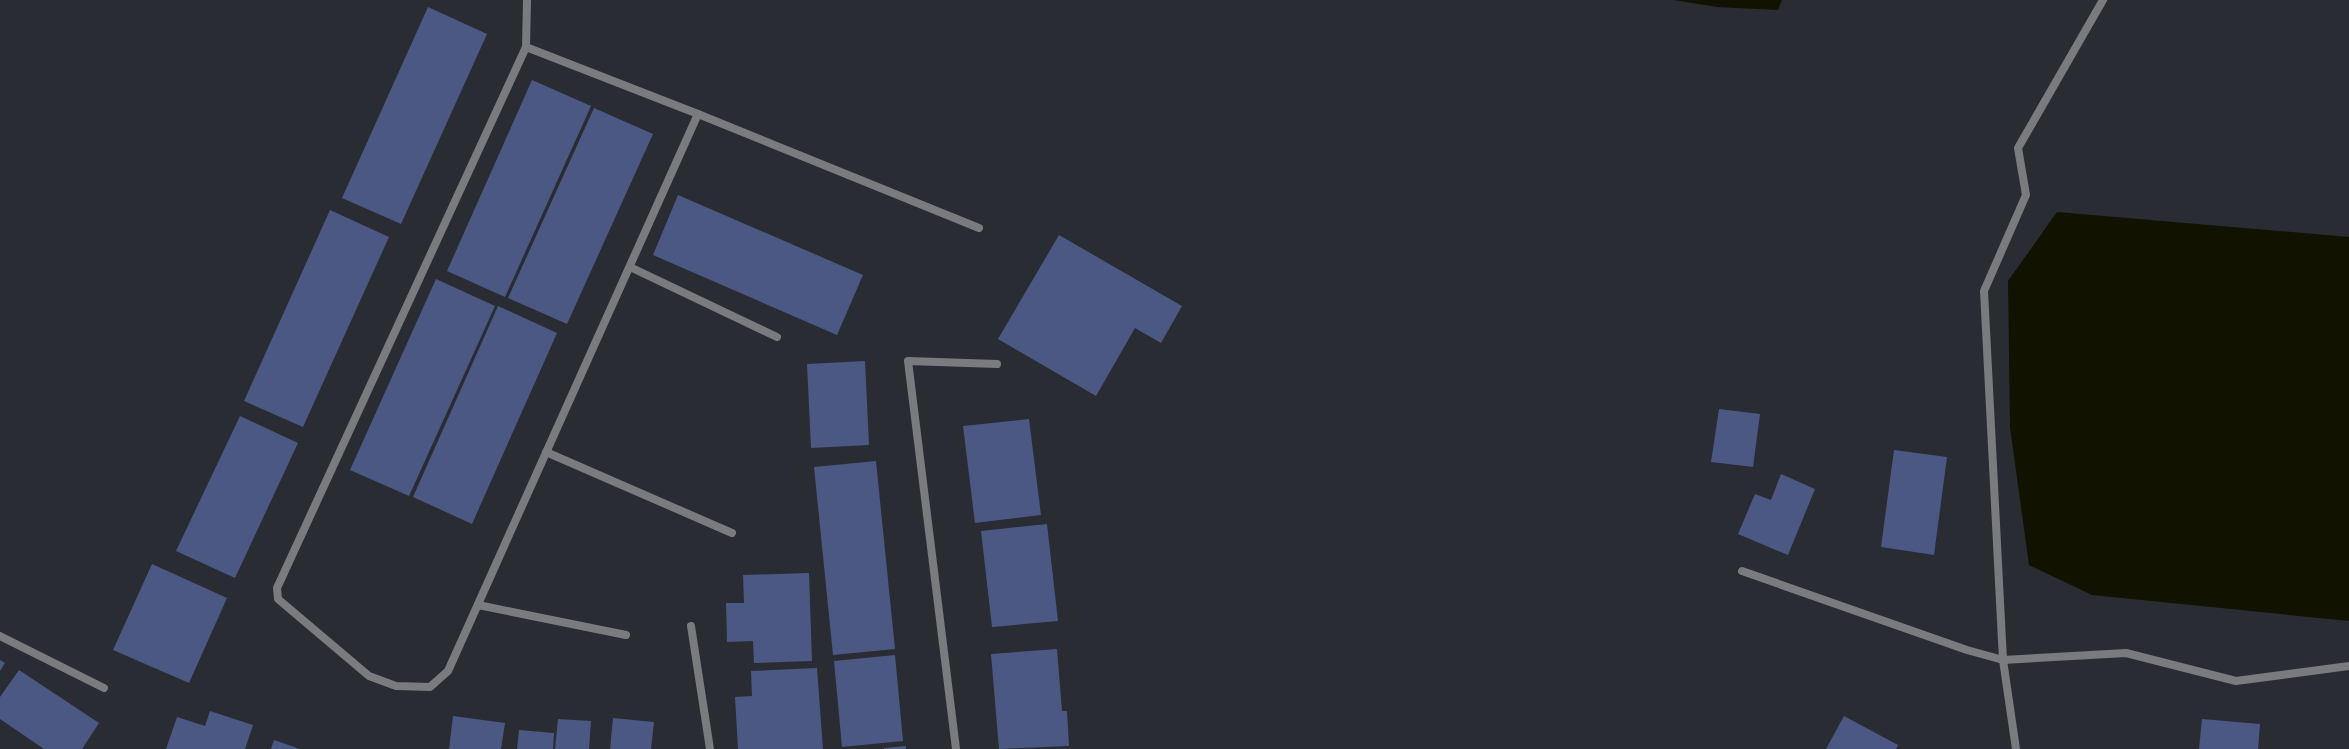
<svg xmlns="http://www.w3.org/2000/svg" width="2349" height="749" viewBox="0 0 2349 749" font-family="Literata,serif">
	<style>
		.water { fill: #121200 }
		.building { fill: #4b5883 }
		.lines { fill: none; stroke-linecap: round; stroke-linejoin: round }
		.minor { stroke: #7a7b7f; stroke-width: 8 }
	</style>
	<rect width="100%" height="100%" fill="#292c33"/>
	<g class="water">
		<polygon points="1674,0 1782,0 1778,10 1717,7"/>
		<polygon points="2057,212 2349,237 2349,621 2092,595 2029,565 2010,427 2008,281"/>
	</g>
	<g class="building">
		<polygon points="428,7 487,34 401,224 342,198"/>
		<polygon points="532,80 591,106 505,297 447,271"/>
		<polygon points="594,108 653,134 567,324 508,298"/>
		<polygon points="678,195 863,275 837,335 653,255"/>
		<polygon points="330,210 389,237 303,427 244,401"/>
		<polygon points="1059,235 1182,306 1161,343 1135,328 1096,396 998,339"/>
		<polygon points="436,279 495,306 409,496 350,470"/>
		<polygon points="498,306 557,333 472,524 413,497"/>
		<polygon points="865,361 869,445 811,448 807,364"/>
		<polygon points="1719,409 1760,414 1753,467 1711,462"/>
		<polygon points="240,416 298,443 235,578 176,551"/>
		<polygon points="1029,419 1041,515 975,523 963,426"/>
		<polygon points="1894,450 1947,457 1934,555 1881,547"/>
		<polygon points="876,461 895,649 833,655 814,467"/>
		<polygon points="1781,474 1815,489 1788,555 1738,534 1755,494 1771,500"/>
		<polygon points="1047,524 1058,621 992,627 981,531"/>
		<polygon points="152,564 227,598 189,683 113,650"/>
		<polygon points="809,573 812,661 754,663 753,641 727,642 726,603 744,603 743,575"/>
		<polygon points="1057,649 1062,711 1067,711 1069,746 999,749 991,654"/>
		<polygon points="895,655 903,741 842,747 834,661"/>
		<polygon points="0,660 5,663 0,671"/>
		<polygon points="817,668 823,749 738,749 735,697 752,696 751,671"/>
		<polygon points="19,670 99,723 82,749 44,749 0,719 0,697"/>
		<polygon points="210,711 253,725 245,749 166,749 177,717 205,726"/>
		<polygon points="453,716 505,723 501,749 449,749"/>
		<polygon points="1844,716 1898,745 1896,749 1826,749"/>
		<polygon points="613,718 654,722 651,749 610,749"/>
		<polygon points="558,719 591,721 589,749 555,749"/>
		<polygon points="2202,719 2260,724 2258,749 2199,749"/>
		<polygon points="519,730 554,733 553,749 517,749"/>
		<polygon points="274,740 300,749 271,749"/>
		<polygon points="906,746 906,749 884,749 884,748"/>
	</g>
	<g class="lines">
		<g class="minor">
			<polyline points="527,0 526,47 698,114 979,228"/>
			<polyline points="526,47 277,588 278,599 369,676 396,686 430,687 448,671 698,114"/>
			<polyline points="630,267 777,337"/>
			<polyline points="546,452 732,533"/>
			<polyline points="1742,571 1967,650 2003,660 2126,653 2236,681 2349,666"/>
			<polyline points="478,605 626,635"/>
			<polyline points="691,626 710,749"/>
			<polyline points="0,636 104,688"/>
			<polyline points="956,749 908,361 997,364"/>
			<polyline points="2016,749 2003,660 1984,291 2026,195 2018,148 2103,0"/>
		</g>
	</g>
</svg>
